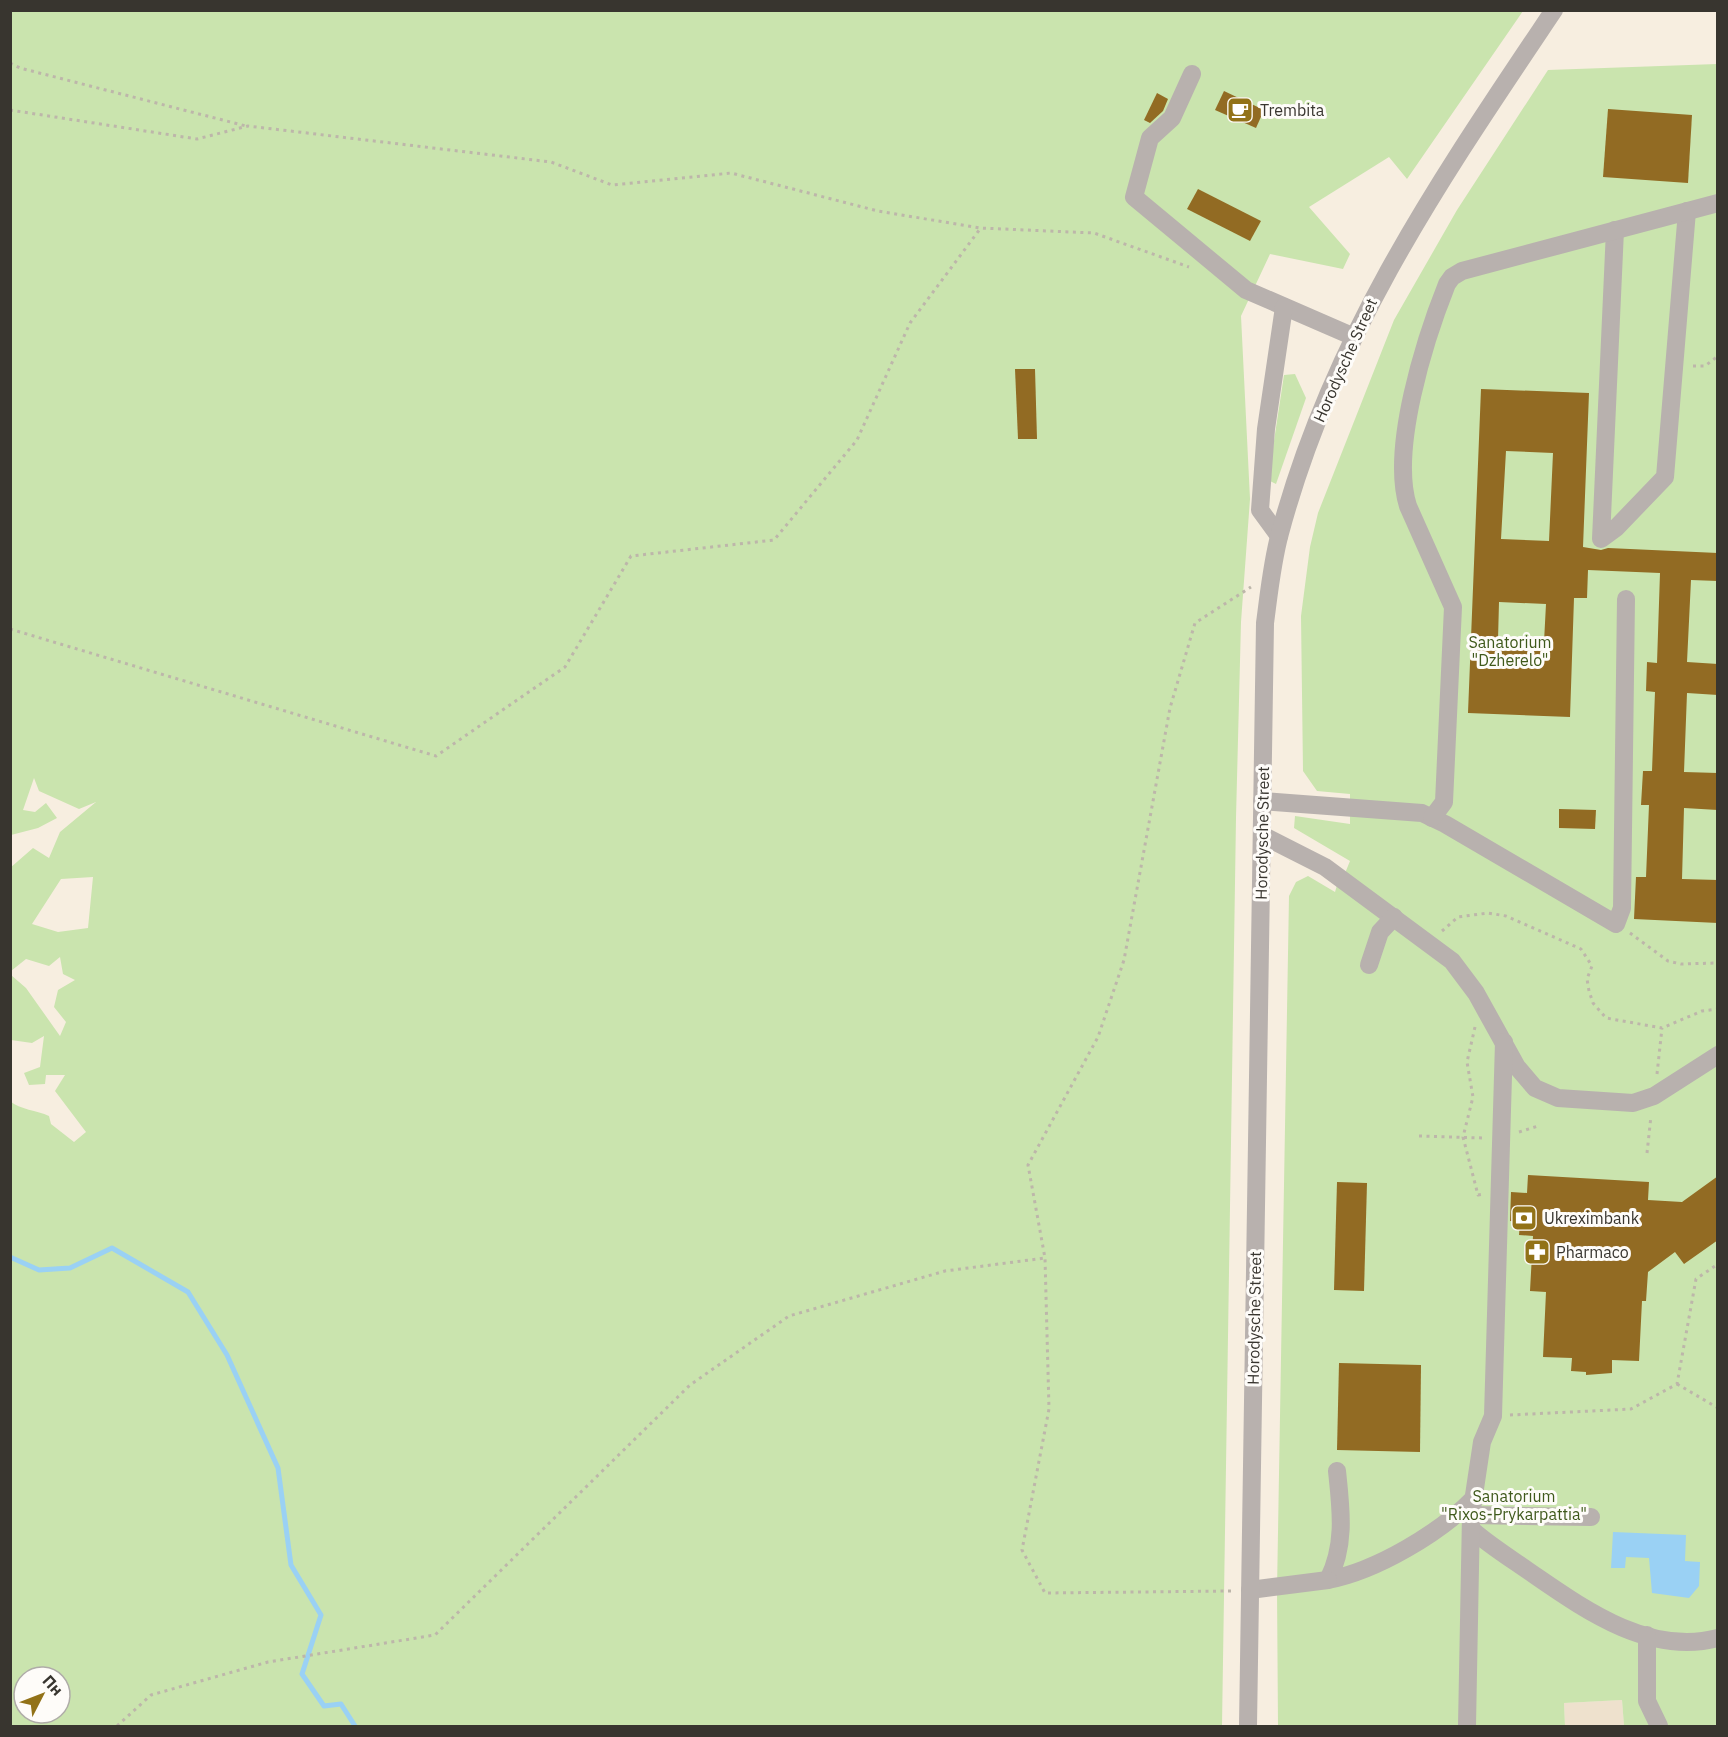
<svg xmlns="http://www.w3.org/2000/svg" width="1728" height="1737" viewBox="0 0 1728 1737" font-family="'IBM Plex Sans',sans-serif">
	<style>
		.built { fill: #eee1cd }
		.green { fill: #cae4ae; fill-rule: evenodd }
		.water { fill: #9ad1f4 }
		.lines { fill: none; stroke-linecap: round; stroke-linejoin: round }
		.stream { stroke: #9ad1f4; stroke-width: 5 }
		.building { fill: #926b23; fill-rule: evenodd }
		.path { stroke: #bdb6aa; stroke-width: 3; stroke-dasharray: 3 4.5; stroke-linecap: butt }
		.minor { stroke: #b8b1ae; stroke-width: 18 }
		.labels { text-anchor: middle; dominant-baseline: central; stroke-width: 6; stroke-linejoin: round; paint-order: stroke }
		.poi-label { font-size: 16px; fill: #38352f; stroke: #fefcf9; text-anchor: start }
		.street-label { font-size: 16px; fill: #38352f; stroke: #fefcf9 }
		.park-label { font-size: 16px; fill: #3f591b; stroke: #fefcf9 }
	</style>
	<rect width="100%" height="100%" fill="#f7eee0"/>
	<polygon class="built" points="1622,1700 1624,1726 1565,1726 1564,1703"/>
	<g class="green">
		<path d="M11,11H1523L1407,179L1389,157L1309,207L1350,254L1343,269L1270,254L1241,316L1250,499L1241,622L1236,818L1222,1726H11L10,1101C20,1110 37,1110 49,1116L51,1124L74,1142L86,1132L55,1091L65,1075H46L45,1084L29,1085L24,1073L40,1067L44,1036L32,1043L11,1040V975L26,988L60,1036L66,1022L54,1007L58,990L75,980L63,974L60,957L49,966L26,959L11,971L10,868L33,848L49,858L60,832L96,802L79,809L39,791L34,778L23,810L35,812L46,803L57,818L38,828L11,835ZM93,877L88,928L58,932L32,924L61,879ZM24,1677H60V1713H24Z"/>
		<polygon points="1717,64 1717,1726 1624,1726 1622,1700 1564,1703 1565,1726 1278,1726 1277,1590 1289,896 1296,882 1308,876 1335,892 1338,882 1341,883 1350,861 1294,828 1295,816 1350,824 1350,794 1317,791 1303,771 1301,616 1310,547 1318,513 1394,320 1457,210 1548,70"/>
		<polygon points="1295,374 1306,398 1276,484 1268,480 1284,375"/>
	</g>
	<polygon class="water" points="1613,1532 1686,1535 1685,1561 1700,1562 1699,1586 1689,1598 1652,1593 1649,1558 1626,1557 1625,1568 1611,1568"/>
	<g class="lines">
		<polyline class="stream" points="10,1257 39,1270 70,1268 112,1248 188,1292 227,1355 278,1468 291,1565 321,1615 302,1674 324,1706 341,1704 355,1726"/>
	</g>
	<g class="building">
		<polygon points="1224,91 1264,110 1256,128 1215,110"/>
		<polygon points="1157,93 1168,99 1163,111 1150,123 1144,120"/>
		<polygon points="1608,109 1692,115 1688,183 1603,177"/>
		<polygon points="1198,189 1261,221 1250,241 1187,209"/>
		<polygon points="1015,369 1035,369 1037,439 1018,439"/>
		<path d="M1481,389L1589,393L1583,547L1601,550L1608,548L1718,553V581L1691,580L1687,662L1718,664V695L1687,693L1684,772L1718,773V810L1684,808L1682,879L1718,880V923L1634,919L1636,877H1646L1649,805H1641L1643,771H1652L1655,692L1646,691L1647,662L1657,663L1660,573L1588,570L1587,598H1574L1570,717L1468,713ZM1506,451L1553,453L1549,541L1501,539ZM1499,602L1546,604L1544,642L1498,640Z"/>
		<polygon points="1559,809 1596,810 1595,829 1559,828"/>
		<polygon points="1528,1175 1649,1182 1648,1200 1682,1202 1718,1176 1718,1240 1684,1264 1675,1252 1648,1272 1646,1301 1642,1301 1639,1361 1612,1360 1612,1373 1586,1375 1586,1372 1571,1371 1572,1358 1543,1357 1546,1292 1530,1291 1533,1236 1519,1235 1520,1222 1510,1221 1511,1192 1527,1193"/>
		<polygon points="1337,1182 1367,1183 1364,1291 1334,1290"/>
		<polygon points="1339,1363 1421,1365 1420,1452 1337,1450"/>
	</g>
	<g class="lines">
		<g class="path">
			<polyline points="10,63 20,68 246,126"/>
			<polyline points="10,110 197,139 248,126 551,162 612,185 731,173 878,211 980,228 1094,233 1189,267"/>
			<polyline points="1693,366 1705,366 1718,356"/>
			<polyline points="10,629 436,756 565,667 631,556 774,540 857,440 910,323 980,229"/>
			<polyline points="1442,931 1458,917 1488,913 1506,916 1581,949 1592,966 1587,979 1589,991 1593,1003 1606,1018 1662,1028 1702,1011 1718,1009"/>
			<polyline points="1630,933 1668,961 1681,964 1718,963"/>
			<polyline points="1475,1027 1467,1062 1473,1097 1463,1137 1478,1195 1484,1194"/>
			<polyline points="1657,1074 1662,1028"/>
			<polyline points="1519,1132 1538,1126"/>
			<polyline points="1419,1136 1483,1138"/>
			<polyline points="1647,1153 1651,1116"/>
			<polyline points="1677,1384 1718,1408"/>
			<polyline points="1510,1415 1631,1409 1677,1384 1696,1279 1718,1264"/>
			<polyline points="1231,1591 1045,1593 1022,1550 1049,1409 1045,1258 1028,1165 1098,1037 1124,960 1170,708 1195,623 1251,587"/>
			<polyline points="117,1726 151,1695 268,1662 435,1635 690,1385 789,1316 945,1271 1045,1258"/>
		</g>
		<g class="minor">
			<polyline points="1192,74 1172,118 1150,138 1134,197 1246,290 1352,336"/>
			<polyline points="1615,230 1601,539 1616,528 1665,477 1687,211"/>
			<polyline points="1279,536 1260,510 1266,429 1284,307"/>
			<polyline points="1262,801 1422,813 1445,824 1616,924 1622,908 1626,599"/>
			<path d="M1432,818L1444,802L1453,607L1408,506C1390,449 1425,339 1447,284L1452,277L1462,271L1718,203"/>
			<polyline points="1262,835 1325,867 1452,961 1476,993 1517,1067 1535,1088 1558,1098 1633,1103 1654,1096 1718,1055"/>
			<polyline points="1369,965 1380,932 1394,917"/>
			<path d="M1337,1471C1341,1509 1346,1545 1328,1580C1376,1571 1440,1533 1474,1498"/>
			<polyline points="1471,1515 1591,1517"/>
			<path d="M1471,1529C1489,1545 1510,1558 1530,1572C1584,1609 1648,1656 1718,1638"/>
			<polyline points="1250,1590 1328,1580"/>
			<polyline points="1647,1635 1647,1701 1659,1726"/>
			<path d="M1248,1726L1265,623C1269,593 1272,562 1280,533C1334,333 1440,180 1554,10"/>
			<polyline points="1467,1726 1471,1515 1482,1442 1493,1416 1504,1042"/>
		</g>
	</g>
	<defs>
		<g id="cafe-square" transform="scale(1.35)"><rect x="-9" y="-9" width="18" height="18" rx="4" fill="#927218" stroke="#fefcf9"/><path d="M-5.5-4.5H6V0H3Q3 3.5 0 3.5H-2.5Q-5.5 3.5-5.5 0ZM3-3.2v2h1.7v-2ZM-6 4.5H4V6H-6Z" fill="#fff"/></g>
		<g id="bank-square" transform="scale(1.35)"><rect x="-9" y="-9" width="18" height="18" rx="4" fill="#927218" stroke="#fefcf9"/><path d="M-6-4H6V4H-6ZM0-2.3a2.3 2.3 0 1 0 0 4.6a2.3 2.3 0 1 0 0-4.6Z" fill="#fff"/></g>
		<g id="pharmacy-square" transform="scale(1.35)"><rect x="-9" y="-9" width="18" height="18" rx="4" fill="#927218" stroke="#fefcf9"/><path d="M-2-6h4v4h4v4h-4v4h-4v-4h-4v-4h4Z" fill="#fff"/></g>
	</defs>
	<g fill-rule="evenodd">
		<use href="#cafe-square" x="1240" y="110"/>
		<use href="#bank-square" x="1524" y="1218"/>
		<use href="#pharmacy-square" x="1537" y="1252"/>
	</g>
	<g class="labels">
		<g class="poi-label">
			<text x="1260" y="110">Trembita</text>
			<text x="1544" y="1218">Ukreximbank</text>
			<text x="1556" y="1252">Pharmaco</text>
		</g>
		<g class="street-label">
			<text transform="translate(1345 360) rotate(-66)">Horodysche Street</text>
			<text transform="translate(1262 833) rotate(-89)">Horodysche Street</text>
			<text transform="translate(1254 1318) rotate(-89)">Horodysche Street</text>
		</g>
		<g class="park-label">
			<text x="1510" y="642">Sanatorium<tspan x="1510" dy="18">"Dzherelo"</tspan></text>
			<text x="1514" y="1496">Sanatorium<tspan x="1514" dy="18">"Rixos-Prykarpattia"</tspan></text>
		</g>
	</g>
	<rect width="1728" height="1737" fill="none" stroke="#38352f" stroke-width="24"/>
	<g transform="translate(42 1695) rotate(48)"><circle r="28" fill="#fefcf9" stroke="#afaca8" stroke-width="1.5"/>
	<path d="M0-4.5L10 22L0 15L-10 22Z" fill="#927218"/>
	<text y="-9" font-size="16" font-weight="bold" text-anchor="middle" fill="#38352f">Пн</text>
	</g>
</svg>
